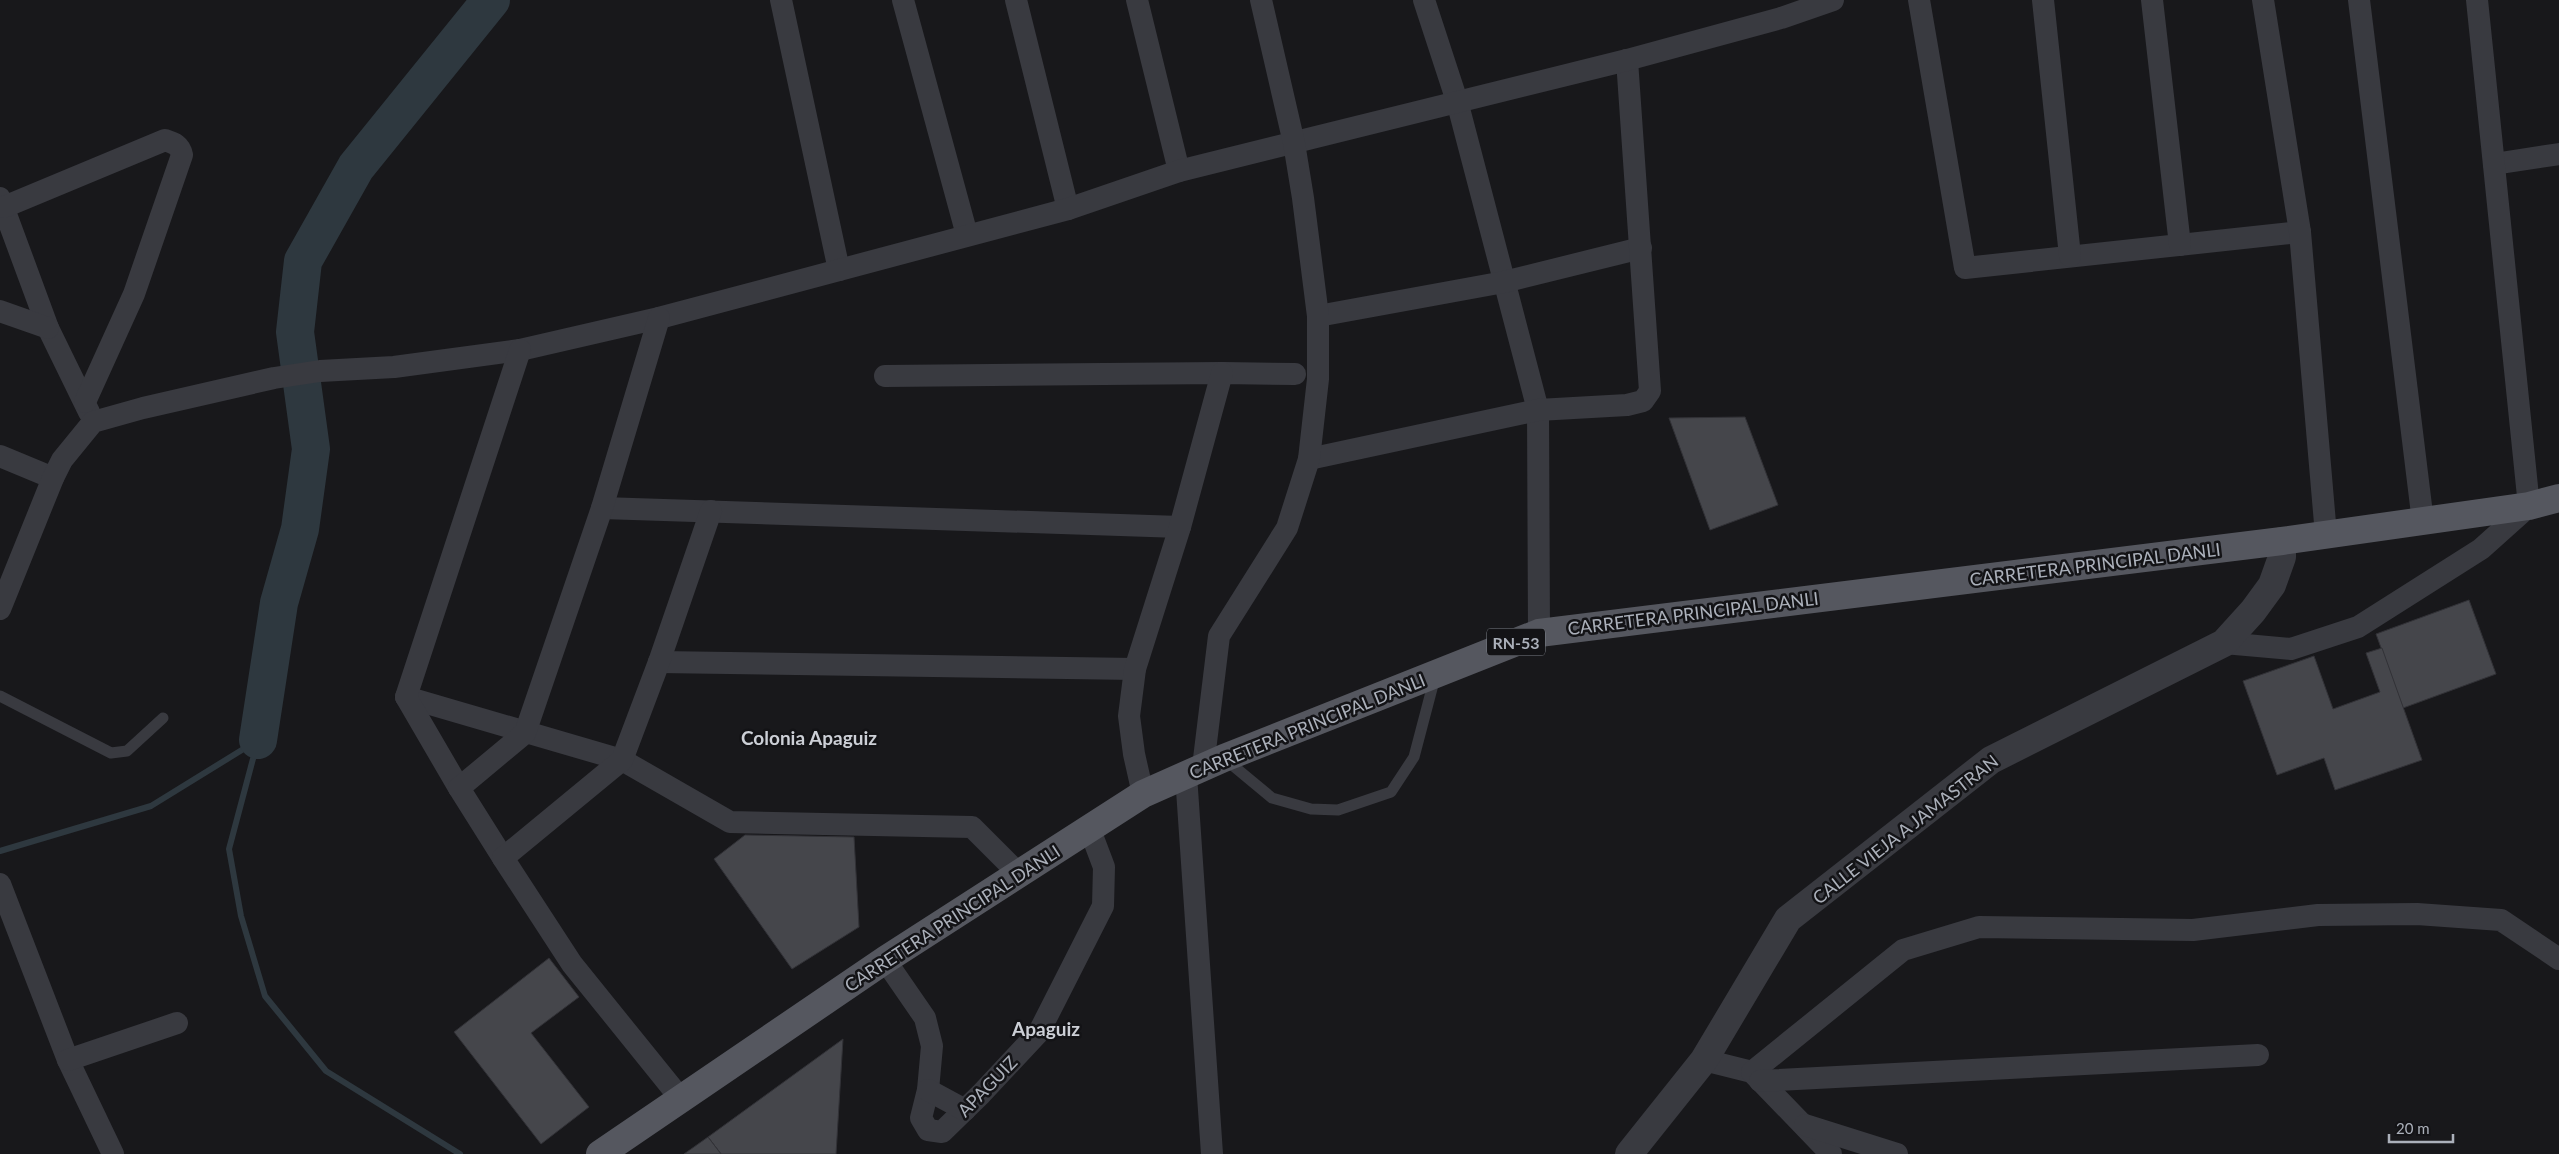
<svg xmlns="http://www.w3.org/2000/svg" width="2559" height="1154" viewBox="0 0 2559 1154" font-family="Lato,sans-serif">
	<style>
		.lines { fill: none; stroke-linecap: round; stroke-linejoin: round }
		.stream { stroke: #2e383f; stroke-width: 6 }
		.river { stroke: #2e383f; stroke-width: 38 }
		.building { fill: #45464b; stroke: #323237 }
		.service { stroke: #393a40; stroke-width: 11 }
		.minor { stroke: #393a40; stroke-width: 22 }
		.tertiary { stroke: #393a40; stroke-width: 28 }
		.primary { stroke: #55575f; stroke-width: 28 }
		.labels { text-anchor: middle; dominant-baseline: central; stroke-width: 5; stroke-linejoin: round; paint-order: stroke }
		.shield { fill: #131316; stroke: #7d8189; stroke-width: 1 }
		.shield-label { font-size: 16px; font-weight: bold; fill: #abb0ba }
		.street-label { font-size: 18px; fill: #abb0ba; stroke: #131316 }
		.neighbourhood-label { font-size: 19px; font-weight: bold; fill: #cccfd6; stroke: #131316 }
	</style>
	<rect width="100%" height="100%" fill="#18181b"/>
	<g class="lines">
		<g class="stream">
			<polyline points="258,740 229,849 241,916 265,996 326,1071 460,1154"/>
			<polyline points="0,851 151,806 258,740"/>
		</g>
		<polyline class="river" points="258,740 279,603 300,529 311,449 295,332 303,261 356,167 491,0"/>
	</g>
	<g class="building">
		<polygon points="1745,417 1778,505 1710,530 1669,418"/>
		<polygon points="2469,600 2496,674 2403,708 2376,634"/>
		<polygon points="2382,648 2422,760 2335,790 2324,758 2277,775 2243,681 2314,656 2333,709 2380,692 2366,653"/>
		<polygon points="745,835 854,837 859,927 792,969 714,859"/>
		<polygon points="549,958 579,997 531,1033 589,1107 541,1144 454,1032"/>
		<polygon points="843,1039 836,1154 721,1154 708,1137"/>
		<polygon points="708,1137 721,1154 684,1154"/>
	</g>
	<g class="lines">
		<g class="service">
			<polyline points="0,696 111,753 127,751 163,718"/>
			<polyline points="1225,759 1272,798 1311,809 1338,810 1391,792 1414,757 1435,677"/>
		</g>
		<g class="minor">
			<polyline points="781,0 839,270"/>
			<polyline points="903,0 967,235"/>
			<polyline points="1016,0 1068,209"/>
			<polyline points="1137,0 1179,171"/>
			<polyline points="1424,0 1457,101 1538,410 1539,633"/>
			<polyline points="1919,0 1965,268 2300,232"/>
			<polyline points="2043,0 2070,256"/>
			<polyline points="2152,0 2180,245"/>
			<polyline points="2263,0 2300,232 2326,535"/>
			<polyline points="2359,0 2423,522"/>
			<polyline points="2494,164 2559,154"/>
			<polyline points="0,198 48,328 89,412"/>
			<path d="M4,207L165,140C174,143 180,145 182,155L134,294L85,402"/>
			<polyline points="0,311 48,328"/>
			<polyline points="1318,316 1504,282 1641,248"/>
			<polyline points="885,376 1222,373 1295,374"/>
			<polyline points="0,456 53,478"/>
			<polyline points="1309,459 1538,410 1627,405 1643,401 1650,391 1627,60"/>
			<polyline points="602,508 1180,527"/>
			<polyline points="0,609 53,478 62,460 93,422 143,408 274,378 320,371 394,367 520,350 659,318 1068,209 1179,171 1627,60 1781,18 1833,0"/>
			<polyline points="2224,643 2291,649 2358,627 2481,549 2529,506 2477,0"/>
			<polyline points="659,662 1135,669"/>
			<polyline points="406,697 622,760 730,822 972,827 1019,874"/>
			<polyline points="1203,767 1219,636 1287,528 1309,459 1318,379 1318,316 1303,198 1294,143 1261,0"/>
			<polyline points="1186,775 1212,1154"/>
			<polyline points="459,788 406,697 520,350"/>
			<polyline points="1143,794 1134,754 1129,716 1135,669 1180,527 1222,373"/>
			<polyline points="503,858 459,788 525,733 602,508 659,318"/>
			<polyline points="0,884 68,1060 113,1154"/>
			<polyline points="885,960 925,1018 932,1046 928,1090 921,1118 928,1130 942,1132 981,1094 1039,1032 1103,906 1104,867 1090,830"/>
			<polyline points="68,1060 177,1023"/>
			<polyline points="1704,1060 1752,1072 1831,1154"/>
			<polyline points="1752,1072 1903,950 1979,927 2193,930 2318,915 2417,914 2501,920 2559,959"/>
			<polyline points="1760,1081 2258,1055"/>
			<polyline points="928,1090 965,1110"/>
			<polyline points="681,1099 572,964 503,858 622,760 659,662 711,511"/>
			<polyline points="1805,1125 1897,1154"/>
		</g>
		<polyline class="tertiary" points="1629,1154 1704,1060 1788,919 1991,760 2224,643 2253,611 2272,585 2282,557 2282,541"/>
		<polyline class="primary" points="600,1154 885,960 1143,794 1224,758 1539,633 2282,541 2529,506 2559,498"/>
	</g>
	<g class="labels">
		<rect class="shield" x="1487" y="628.5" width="58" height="27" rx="4"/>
		<g class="shield-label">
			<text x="1516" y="642">RN-53</text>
		</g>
		<g class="street-label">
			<text transform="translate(2095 564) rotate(-7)">CARRETERA PRINCIPAL DANLI</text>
			<text transform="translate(1693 613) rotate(-7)">CARRETERA PRINCIPAL DANLI</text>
			<text transform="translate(1307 726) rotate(-22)">CARRETERA PRINCIPAL DANLI</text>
			<text transform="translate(1905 829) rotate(-38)">CALLE VIEJA A JAMASTRAN</text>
			<text transform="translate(952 918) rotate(-33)">CARRETERA PRINCIPAL DANLI</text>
			<text transform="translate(987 1086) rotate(-46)">APAGUIZ</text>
		</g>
		<g class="neighbourhood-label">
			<text x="809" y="737">Colonia Apaguiz</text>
			<text x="1046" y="1028">Apaguiz</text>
		</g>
	</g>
	<path d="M2389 1134v8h64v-8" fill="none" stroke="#abb0ba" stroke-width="2.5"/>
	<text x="2396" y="1134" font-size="15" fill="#abb0ba" stroke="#131316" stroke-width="4" paint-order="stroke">20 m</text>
</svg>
